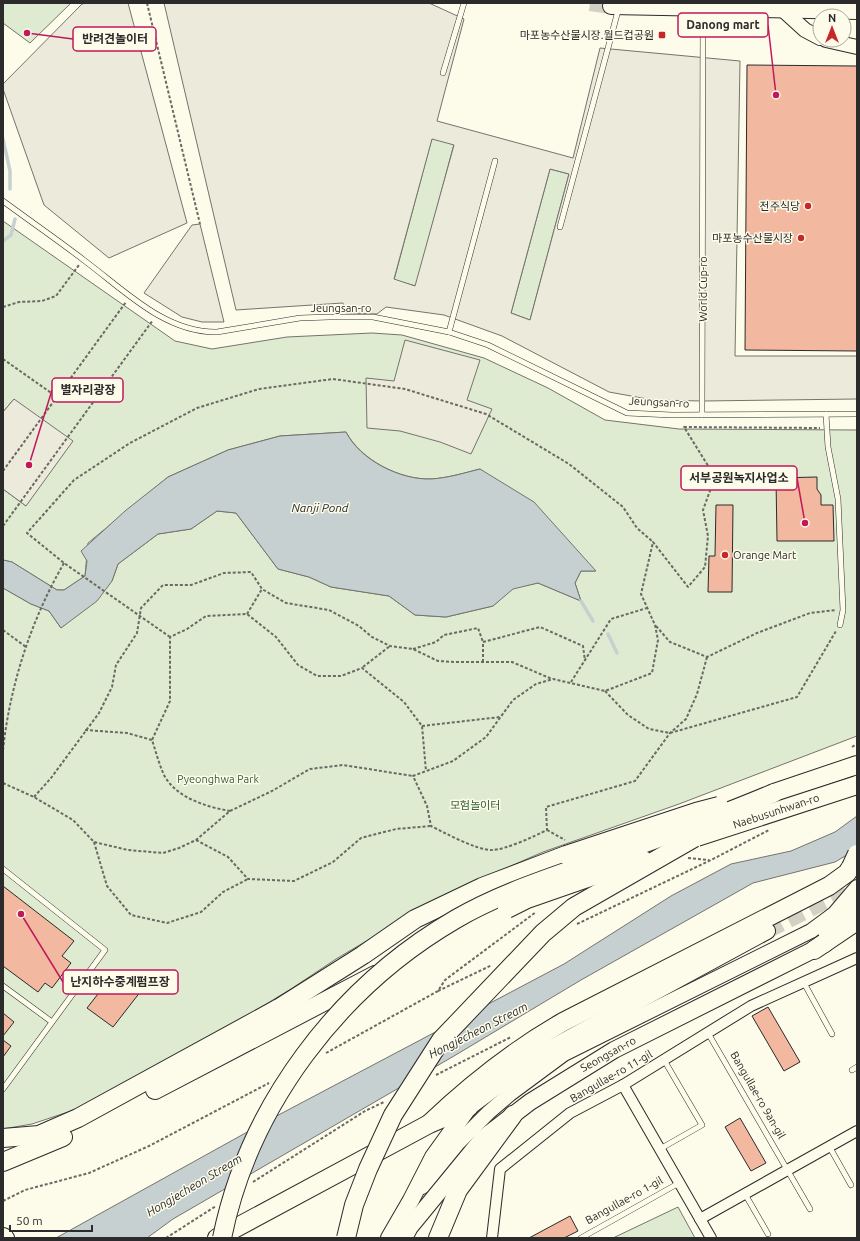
<svg xmlns="http://www.w3.org/2000/svg" width="860" height="1241" viewBox="0 0 860 1241" font-family="Ubuntu,'Noto Sans KR',sans-serif">
	<style>
		.green { fill: #deebd1; stroke: #74746e }
		.parking { fill: #eceadb; stroke: #74746e; fill-rule: evenodd }
		.water { fill: #c7d0d0; stroke: #74746e }
		.lines { fill: none; stroke-linecap: round; stroke-linejoin: round }
		.stream { stroke: #c7d0d0; stroke-width: 3.5 }
		.building { fill: #f2b8a0; stroke: #2b2b2b }
		.primary-tunnel { stroke: #d3d1c4; stroke-width: 16; stroke-dasharray: 16 8; stroke-linecap: butt }
		.lane-casing { stroke: #2b2b2b; stroke-width: 6 }
		.street-casing { stroke: #2b2b2b; stroke-width: 12 }
		.secondary-casing { stroke: #2b2b2b; stroke-width: 16 }
		.primary-casing { stroke: #2b2b2b; stroke-width: 18 }
		.highway-casing { stroke: #2b2b2b; stroke-width: 20 }
		.path { stroke: #6a6964; stroke-width: 2; stroke-dasharray: 3 2; stroke-linecap: butt }
		.lane { stroke: #fdfbea; stroke-width: 5 }
		.street { stroke: #fdfbea; stroke-width: 10 }
		.secondary { stroke: #fdfbea; stroke-width: 14 }
		.primary { stroke: #fdfbea; stroke-width: 16 }
		.highway { stroke: #fdfbea; stroke-width: 18 }
		.highway-bridge-casing { stroke: #2b2b2b; stroke-width: 20; stroke-linecap: butt }
		.highway-bridge { stroke: #fdfbea; stroke-width: 18 }
		.poi-dot { fill: #c62828; stroke: #fdfbea; stroke-width: 1.5 }
		.labels { text-anchor: middle; dominant-baseline: central; stroke-width: 3; stroke-linejoin: round; paint-order: stroke }
		.poi-label { font-size: 11px; fill: #2b2b2b; stroke: #fdfbea; text-anchor: end }
		.street-label { font-size: 11px; fill: #2b2b2b; stroke: #fdfbea }
		.park-label { font-size: 11px; fill: #34623c; stroke: #fdfbea }
		.water-label { font-size: 12px; font-style: italic; fill: #2b2b2b; stroke: #fdfbea }
		.leader { fill: none; stroke: #c2185b; stroke-width: 1.5 }
		.callout-dot { fill: #c2185b; stroke: #fdfbea; stroke-width: 1.5 }
		.callout { fill: #fdfbea; stroke: #c2185b; stroke-width: 1.5 }
		.callout-label { font-size: 12px; text-anchor: middle; font-weight: bold; fill: #2b2b2b }
	</style>
	<rect width="100%" height="100%" fill="#fdfbea"/>
	<g class="green">
		<polygon points="3,3 71,3 30,43 3,23"/>
		<polygon points="432,138 454,144 416,286 394,280"/>
		<polygon points="550,169 569,174 530,320 511,313"/>
		<path d="M3,221L175,341L212,349L287,337L372,333L402,335L484,358L548,388L605,420L679,429L857,430V736L679,804L543,852L446,894L336,959L291,989L195,1047L74,1110L32,1124L3,1129V588L31,604L49,611L61,628L112,581L118,564L158,534L191,529L217,511L236,513L278,569L309,577L331,587L389,596L415,615L446,617L493,606L513,588L538,583L581,601L575,583L581,571H595L480,469C464,473 448,478 431,479C400,480 361,460 346,432L280,436L228,450L168,477L88,543L85,576L64,590H57L12,562L3,560V489L26,506L14,399L3,412Z"/>
		<polygon points="678,1207 695,1238 613,1238"/>
	</g>
	<g class="parking">
		<polygon points="87,3 128,3 187,223 109,258 44,205 3,89 3,84 82,4"/>
		<path d="M164,3H429L464,19L437,121L573,158L600,48L740,61L735,356H857V399L703,401L653,400L609,392L502,336L444,315L386,307L377,314L346,313L343,303L236,310ZM432,139L454,145L415,286L394,279ZM550,169L569,174L530,320L511,313Z"/>
		<polygon points="200,224 224,322 202,322 182,317 144,293 192,225"/>
		<polygon points="405,340 480,360 467,400 492,409 471,454 440,442 400,431 367,428 366,378 394,381"/>
		<polygon points="14,399 73,441 26,506 3,489 3,412"/>
	</g>
	<g class="water">
		<path d="M346,432C360,460 400,480 431,479C448,478 464,473 480,469L534,502L596,571H581L575,583L581,601L538,583L513,589L493,606L446,617L415,615L389,596L331,587L309,577L278,569L236,513L217,511L191,529L158,534L118,564L112,581L97,601L61,628L49,611L31,604L3,588V560L12,562L57,590H64L85,576L87,561L81,551L125,511L168,477L228,450L280,436Z"/>
		<polygon points="857,816 857,849 835,862 753,883 581,980 454,1056 173,1219 147,1238 56,1238 269,1120 564,964 671,896 731,864 791,851 835,832"/>
	</g>
	<g class="lines">
		<g class="stream">
			<polyline points="3,139 10,171 10,189"/>
			<polyline points="3,241 11,235 15,219"/>
			<polyline points="581,601 593,621"/>
			<polyline points="608,634 617,653"/>
		</g>
	</g>
	<g class="building">
		<polygon points="747,65 857,66 857,351 745,350"/>
		<polygon points="817,477 817,489 821,495 821,505 833,505 834,541 777,541 776,478"/>
		<polygon points="716,505 733,505 732,592 708,592 709,556 715,556"/>
		<polygon points="3,886 74,941 62,956 71,963 52,988 45,983 38,992 3,966"/>
		<polygon points="116,971 141,991 113,1027 87,1008"/>
		<polygon points="768,1007 800,1062 784,1071 752,1016"/>
		<polygon points="3,1013 14,1022 3,1036"/>
		<polygon points="3,1040 11,1046 3,1057"/>
		<polygon points="740,1118 766,1163 751,1171 725,1127"/>
		<polygon points="570,1216 578,1231 564,1238 529,1238"/>
	</g>
	<g class="lines">
		<g class="primary-tunnel">
			<polyline points="590,3 611,6"/>
			<polyline points="767,931 857,885"/>
		</g>
		<g class="lane-casing">
			<g id="lane">
				<polyline points="443,73 464,3"/>
				<path d="M3,201C30,221 58,240 85,261C124,290 165,333 217,332L300,318L329,317H373L449,332L488,345L627,413L672,415L857,414"/>
				<polyline points="560,227 619,7"/>
				<polyline points="449,332 495,161"/>
				<polyline points="826,414 828,447 838,499 843,610 840,625"/>
				<polyline points="702,415 703,10"/>
				<polyline points="3,869 105,950 3,1089"/>
				<polyline points="804,983 832,1034"/>
				<polyline points="3,986 52,1022"/>
				<polyline points="708,1033 810,1209"/>
				<polyline points="852,1070 857,1067"/>
				<polyline points="829,1146 851,1185"/>
				<polyline points="660,1149 702,1125 664,1060"/>
				<polyline points="745,1194 768,1234"/>
				<polyline points="581,1238 679,1183"/>
			</g>
		</g>
		<g class="street-casing">
			<g id="street">
				<polyline points="623,1085 711,1238"/>
				<polyline points="700,1219 857,1131"/>
				<polyline points="492,1238 500,1169 570,1113 623,1085 751,1006 857,958"/>
			</g>
		</g>
		<g class="secondary-casing">
			<g id="secondary">
				<polyline points="783,10 805,30 820,38"/>
				<polyline points="826,40 857,47"/>
				<polyline points="825,932 857,905"/>
				<polyline points="422,1187 458,1143 489,1112 510,1094 564,1054 811,931 834,914 857,887"/>
			</g>
		</g>
		<g class="primary-casing">
			<g id="primary">
				<polyline points="611,6 857,11"/>
				<polyline points="389,1238 411,1200 433,1157 469,1107 542,1053 767,931"/>
				<polyline points="404,1238 410,1227 483,1138 530,1102 614,1050 825,944"/>
			</g>
		</g>
		<g class="highway-casing">
			<g id="highway">
				<polyline points="774,793 857,765"/>
				<polyline points="814,950 857,921"/>
				<polyline points="155,1090 375,975"/>
				<path d="M429,1124C470,1085 514,1050 563,1022L829,886L847,873L851,867"/>
				<polyline points="3,1138 39,1135 78,1118 279,1008 363,955 415,919 482,887 566,855"/>
				<polyline points="3,1162 63,1137"/>
				<polyline points="3,1237 5,1238"/>
				<polyline points="217,1238 429,1124 469,1107"/>
				<polyline points="438,1238 458,1190 513,1115"/>
			</g>
		</g>
		<g class="path">
			<polyline points="147,3 200,224"/>
			<polyline points="3,307 19,302 42,301 56,296 79,265"/>
			<polyline points="3,359 57,397"/>
			<polyline points="3,471 126,302"/>
			<polyline points="3,526 153,320"/>
			<polyline points="247,614 262,589"/>
			<polyline points="656,626 670,642 707,657 757,633 810,613 836,610"/>
			<polyline points="3,630 26,647"/>
			<polyline points="170,637 64,563 27,533 74,480 130,443 197,408 259,389 333,379 405,389 486,414 569,464 623,507 637,528 653,542"/>
			<polyline points="413,649 436,642 444,635 478,628 483,642"/>
			<path d="M707,657L697,694L686,719L670,733L635,781L546,807L547,830C535,836 505,850 492,850C476,850 445,833 431,826L427,806L413,776L453,761L486,737L513,700L536,684L553,679L605,691L652,673L658,640L655,625L641,594L653,542L688,587L705,567L708,536L703,510L715,477L684,427L820,428"/>
			<polyline points="483,662 483,642 540,627 583,646 585,661"/>
			<polyline points="363,667 390,646"/>
			<polyline points="571,682 611,619 647,608"/>
			<polyline points="605,691 628,715 649,729 670,733 797,697 836,631"/>
			<polyline points="422,726 500,717"/>
			<polyline points="85,730 127,733 152,740"/>
			<polyline points="852,747 857,744"/>
			<path d="M3,750C10,685 31,620 64,563"/>
			<polyline points="3,783 34,797 73,820 94,842 128,850 163,853 179,848 196,840 230,811 272,791 310,769 343,765 413,776"/>
			<polyline points="34,797 51,778 99,713 112,687 116,665 137,633 141,608 163,585 191,585 224,573 251,572 262,589 286,603 329,610 359,626 372,637 390,646 413,649 438,661 455,662 512,662 552,679"/>
			<path d="M230,811C207,807 176,798 164,775C159,764 156,752 152,740L170,701V637L187,629L206,616L247,614L276,637L298,665L317,676H341L362,668L404,702L422,726L426,771"/>
			<polyline points="547,830 565,840"/>
			<polyline points="196,840 228,857 248,879 294,881 333,862 361,838 396,829 431,826"/>
			<polyline points="94,842 107,886 131,915 167,923 201,912 223,892 248,879"/>
			<polyline points="688,858 709,860"/>
			<polyline points="577,924 711,860 769,830"/>
			<polyline points="438,991 492,965"/>
			<polyline points="326,1053 438,991 445,980 536,912"/>
			<polyline points="436,1075 511,1037"/>
			<polyline points="253,1182 365,1111 384,1102"/>
			<polyline points="3,1201 25,1190 89,1173 149,1146 269,1083"/>
			<polyline points="166,1238 216,1206"/>
		</g>
		<use href="#lane" class="lane"/>
		<use href="#street" class="street"/>
		<use href="#secondary" class="secondary"/>
		<use href="#primary" class="primary"/>
		<use href="#highway" class="highway"/>
		<g class="highway-bridge-casing">
			<g id="highway-bridge">
				<polyline points="697,837 857,785"/>
				<polyline points="566,855 696,812 719,806"/>
				<polyline points="851,867 857,854"/>
				<polyline points="507,909 527,899 642,859"/>
				<path d="M222,1238C249,1105 339,987 456,919C497,895 543,880 588,864C650,841 713,819 774,793"/>
				<polyline points="346,1238 354,1205 368,1169 393,1115 441,1040 543,933 574,907 694,838"/>
			</g>
		</g>
		<use href="#highway-bridge" class="highway-bridge"/>
	</g>
	<g class="poi-dot">
		<rect x="658" y="31" width="8" height="8" rx="2"/>
		<circle cx="808" cy="206" r="4"/>
		<circle cx="801" cy="238" r="4"/>
		<circle cx="725" cy="555" r="4"/>
	</g>
	<g class="labels">
		<g class="poi-label">
			<text x="654" y="35">마포농수산물시장.월드컵공원</text>
			<text x="800" y="206">전주식당</text>
			<text x="793" y="238">마포농수산물시장</text>
			<text x="733" y="555" text-anchor="start">Orange Mart</text>
		</g>
		<g class="street-label">
			<text transform="translate(703 289) rotate(-90)">World Cup-ro</text>
			<text x="341" y="308">Jeungsan-ro</text>
			<text transform="translate(659 402) rotate(3)">Jeungsan-ro</text>
			<text transform="translate(776 811) rotate(-18)">Naebusunhwan-ro</text>
			<text transform="translate(608 1054) rotate(-29)">Seongsan-ro</text>
			<text transform="translate(611 1076) rotate(-30)">Bangullae-ro 11-gil</text>
			<text transform="translate(758 1095) rotate(60)">Bangullae-ro 9an-gil</text>
			<text transform="translate(624 1200) rotate(-29)">Bangullae-ro 1-gil</text>
		</g>
		<g class="park-label">
			<text x="218" y="779">Pyeonghwa Park</text>
			<text x="475" y="805">모험놀이터</text>
		</g>
		<g class="water-label">
			<text x="320" y="507">Nanji Pond</text>
			<text transform="translate(478 1030) rotate(-27)">Hongjecheon Stream</text>
			<text transform="translate(194 1185) rotate(-31)">Hongjecheon Stream</text>
		</g>
	</g>
	<path class="leader" d="M776 95L768 25M27 33L73 39M29 465L52 390M805 523L797 478M21 914L63 982"/>
	<g class="callout-dot">
		<circle cx="776" cy="95" r="4"/>
		<circle cx="27" cy="33" r="4"/>
		<circle cx="29" cy="465" r="4"/>
		<circle cx="805" cy="523" r="4"/>
		<circle cx="21" cy="914" r="4"/>
	</g>
	<g class="callout">
		<rect x="678" y="13" width="90" height="24" rx="4"/>
		<rect x="73" y="27" width="83" height="24" rx="4"/>
		<rect x="52" y="378" width="71" height="24" rx="4"/>
		<rect x="681" y="466" width="116" height="24" rx="4"/>
		<rect x="63" y="970" width="115" height="24" rx="4"/>
	</g>
	<g class="callout-label">
		<text x="723" y="29">Danong mart</text>
		<text x="115" y="43">반려견놀이터</text>
		<text x="88" y="394">별자리광장</text>
		<text x="739" y="482">서부공원녹지사업소</text>
		<text x="120" y="986">난지하수중계펌프장</text>
	</g>
	<rect width="860" height="1241" fill="none" stroke="#2b2b2b" stroke-width="8"/>
	<g transform="translate(832 28)"><circle r="19" fill="#fdfbea" stroke="#a9a89e"/>
	<path d="M0-3L7 15L0 10L-7 15Z" fill="#c62828"/>
	<text y="-6" font-size="11" font-weight="bold" text-anchor="middle" fill="#2b2b2b">N</text>
	</g>
	<path d="M10 1225v6h82v-6" fill="none" stroke="#2b2b2b" stroke-width="2"/>
	<text x="16" y="1225" font-size="12" fill="#2b2b2b" stroke="#fdfbea" stroke-width="3" paint-order="stroke">50 m</text>
</svg>
